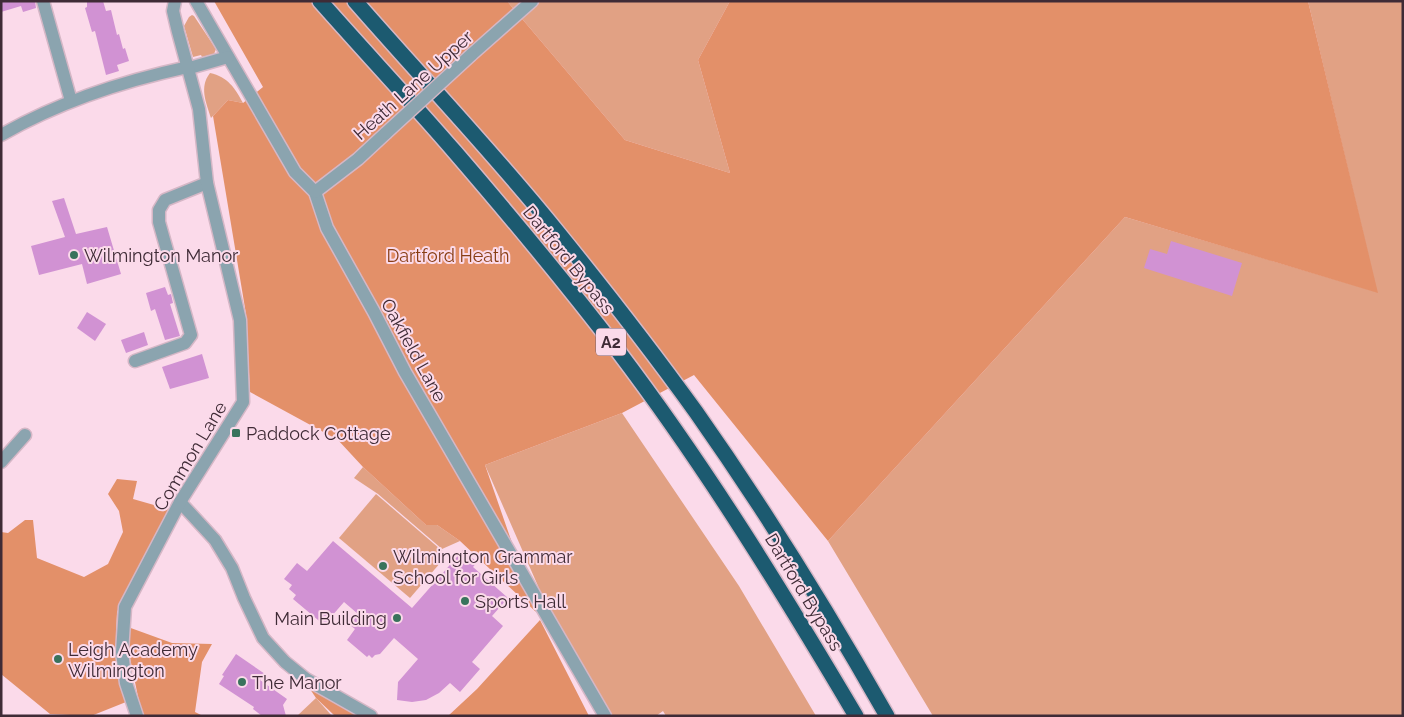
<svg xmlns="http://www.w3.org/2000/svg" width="1404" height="717" viewBox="0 0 1404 717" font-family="Raleway,sans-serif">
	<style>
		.green { fill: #e1a184 }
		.forest { fill: #e39069 }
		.building { fill: #d192d3 }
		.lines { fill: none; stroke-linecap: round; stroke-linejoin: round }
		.minor-casing { stroke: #d5b7c6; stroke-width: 15 }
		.highway-casing { stroke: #d5b7c6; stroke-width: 18 }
		.minor { stroke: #8ba4af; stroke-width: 12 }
		.highway { stroke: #1c5a70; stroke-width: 15 }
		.minor-bridge-casing { stroke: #d5b7c6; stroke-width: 15; stroke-linecap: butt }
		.minor-bridge { stroke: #8ba4af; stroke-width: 12 }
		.poi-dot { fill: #39735c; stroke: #fbdaea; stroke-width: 2 }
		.labels { text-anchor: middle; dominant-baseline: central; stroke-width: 4; stroke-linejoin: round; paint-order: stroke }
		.shield { fill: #fbdaea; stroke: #77606c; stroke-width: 1 }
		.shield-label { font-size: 16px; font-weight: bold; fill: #3f2b36 }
		.street-label { font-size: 18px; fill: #3f2b36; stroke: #fbdaea }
		.poi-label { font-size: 18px; fill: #3f2b36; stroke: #fbdaea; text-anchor: start }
		.park-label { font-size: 18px; fill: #893e14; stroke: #fbdaea }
	</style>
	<rect width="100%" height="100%" fill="#fbdaea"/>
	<g class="green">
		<polygon points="507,1 730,1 698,60 730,173 625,140"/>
		<polygon points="1308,1 1403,1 1403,716 933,716 828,541 1125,217 1377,292"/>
		<polygon points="192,15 194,16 216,49 214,54 202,57 201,55 193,57 184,26 189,17"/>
		<path d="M210,73C228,77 235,88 243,103L228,100L211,118C206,102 199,87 210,73Z"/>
		<polygon points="622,413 739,586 816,716 666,716 663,711 656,716 612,716 545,602 485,465"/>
		<polygon points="363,467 426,525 437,525 460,541 442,549 378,494 354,478"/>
		<polygon points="376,494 447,555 410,598 339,538"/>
		<polygon points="316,698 332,716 297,716"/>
	</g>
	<g class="forest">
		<polygon points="214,1 507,1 625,140 730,173 698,60 730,1 1308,1 1378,293 1125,217 828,541 694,375 622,413 485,465 536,612 460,541 437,525 426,525 363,467 338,440 250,392 246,314 213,116 228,100 243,103 263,87"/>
		<polygon points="117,479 137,481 133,499 161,507 169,508 117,612 116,635 126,702 91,716 50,714 1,674 1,532 8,533 25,520 33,520 37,558 84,577 108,564 123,532 119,511 108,494"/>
		<polygon points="540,620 589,716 448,716 477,689"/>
		<polygon points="128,627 172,643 212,644 202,662 195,712 203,716 142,716 129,653"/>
		<polygon points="310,689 359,716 335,716 316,698"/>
	</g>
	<g class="building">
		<polygon points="1,1 35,1 36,8 23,12 21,6 1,12"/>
		<polygon points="87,1 103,1 106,11 111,10 117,35 119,34 123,49 125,48 129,61 117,65 119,71 106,75 95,31 92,32 85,8 87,7"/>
		<polygon points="64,198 76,234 107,227 121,274 87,284 82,264 39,275 31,246 65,237 52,201"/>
		<polygon points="1171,241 1242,263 1232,296 1144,268 1150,249 1167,254"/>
		<polygon points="165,287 168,295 171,294 173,303 170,304 180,336 165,340 155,309 151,311 146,293"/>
		<polygon points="87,312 106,324 95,341 77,328"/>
		<polygon points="144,332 148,345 126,353 121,340"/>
		<polygon points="202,354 209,378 170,389 162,367"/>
		<polygon points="333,541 412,608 463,550 477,562 473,567 508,598 492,616 503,626 472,662 480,669 460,692 450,683 439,693 426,700 412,702 397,700 398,682 418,659 394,638 380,654 375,655 372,658 369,655 367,657 347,640 355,629 350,625 358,614 344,602 324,625 293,599 296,595 289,589 292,585 284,579 297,563 307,571"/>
		<polygon points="236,654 265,674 260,680 287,699 283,705 286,716 262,716 253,709 254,707 219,684 224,676 222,675"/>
	</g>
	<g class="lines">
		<g class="minor-casing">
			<g id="minor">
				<polyline points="43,1 71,101"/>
				<polyline points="196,1 295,172 315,192 327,228 374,312 405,372 605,716"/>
				<polyline points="471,55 532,1"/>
				<path d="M1,135C59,102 123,81 188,67H193L228,57"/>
				<polyline points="315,192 358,159 386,133"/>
				<polyline points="135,361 185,343 191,335 159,222 159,210 165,200 207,183"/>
				<polyline points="1,462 25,435"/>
				<polyline points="180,502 215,540 232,568 244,598 263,638 285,662 306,679 371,716"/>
				<polyline points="137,716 126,683 122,652 125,607 180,502 243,402 240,320 207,183 199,109 178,32 173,11 175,1"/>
			</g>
		</g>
		<g class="highway-casing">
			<g id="highway">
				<path d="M320,1C365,52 411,101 455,152C511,217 566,283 618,351C706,467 782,591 856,716"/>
				<path d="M355,1C423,79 495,154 559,234C606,292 652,351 696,412C765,510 828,612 887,716"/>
			</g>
		</g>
		<use href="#minor" class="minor"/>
		<use href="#highway" class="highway"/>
		<g class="minor-bridge-casing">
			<polyline id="minor-bridge" points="386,133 471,55"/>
		</g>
		<use href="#minor-bridge" class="minor-bridge"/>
	</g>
	<g class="poi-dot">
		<circle cx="74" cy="255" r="5"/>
		<rect x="231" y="428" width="10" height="10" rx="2.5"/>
		<circle cx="383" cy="566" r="5"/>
		<circle cx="465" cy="601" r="5"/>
		<circle cx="397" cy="618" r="5"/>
		<circle cx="58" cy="659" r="5"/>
		<circle cx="242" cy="682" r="5"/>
	</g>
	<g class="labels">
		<rect class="shield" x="596" y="328.5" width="30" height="27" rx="4"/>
		<g class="shield-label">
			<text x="611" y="342">A2</text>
		</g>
		<g class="street-label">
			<text transform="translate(413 85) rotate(-42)">Heath Lane Upper</text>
			<text transform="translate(569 260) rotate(51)">Dartford Bypass</text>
			<text transform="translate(414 350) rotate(61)">Oakfield Lane</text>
			<text transform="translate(190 456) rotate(-59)">Common Lane</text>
			<text transform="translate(804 592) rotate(59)">Dartford Bypass</text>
		</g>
		<g class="poi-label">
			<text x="84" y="255">Wilmington Manor</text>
			<text x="246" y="433">Paddock Cottage</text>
			<text x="393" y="556">Wilmington Grammar<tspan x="393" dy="21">School for Girls</tspan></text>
			<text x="475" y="601">Sports Hall</text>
			<text x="387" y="618" text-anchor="end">Main Building</text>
			<text x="68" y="649">Leigh Academy<tspan x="68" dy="21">Wilmington</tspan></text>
			<text x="252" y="682">The Manor</text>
		</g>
		<g class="park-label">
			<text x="448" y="255">Dartford Heath</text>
		</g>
	</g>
	<rect width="1404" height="717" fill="none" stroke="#3f2b36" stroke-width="5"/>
</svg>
